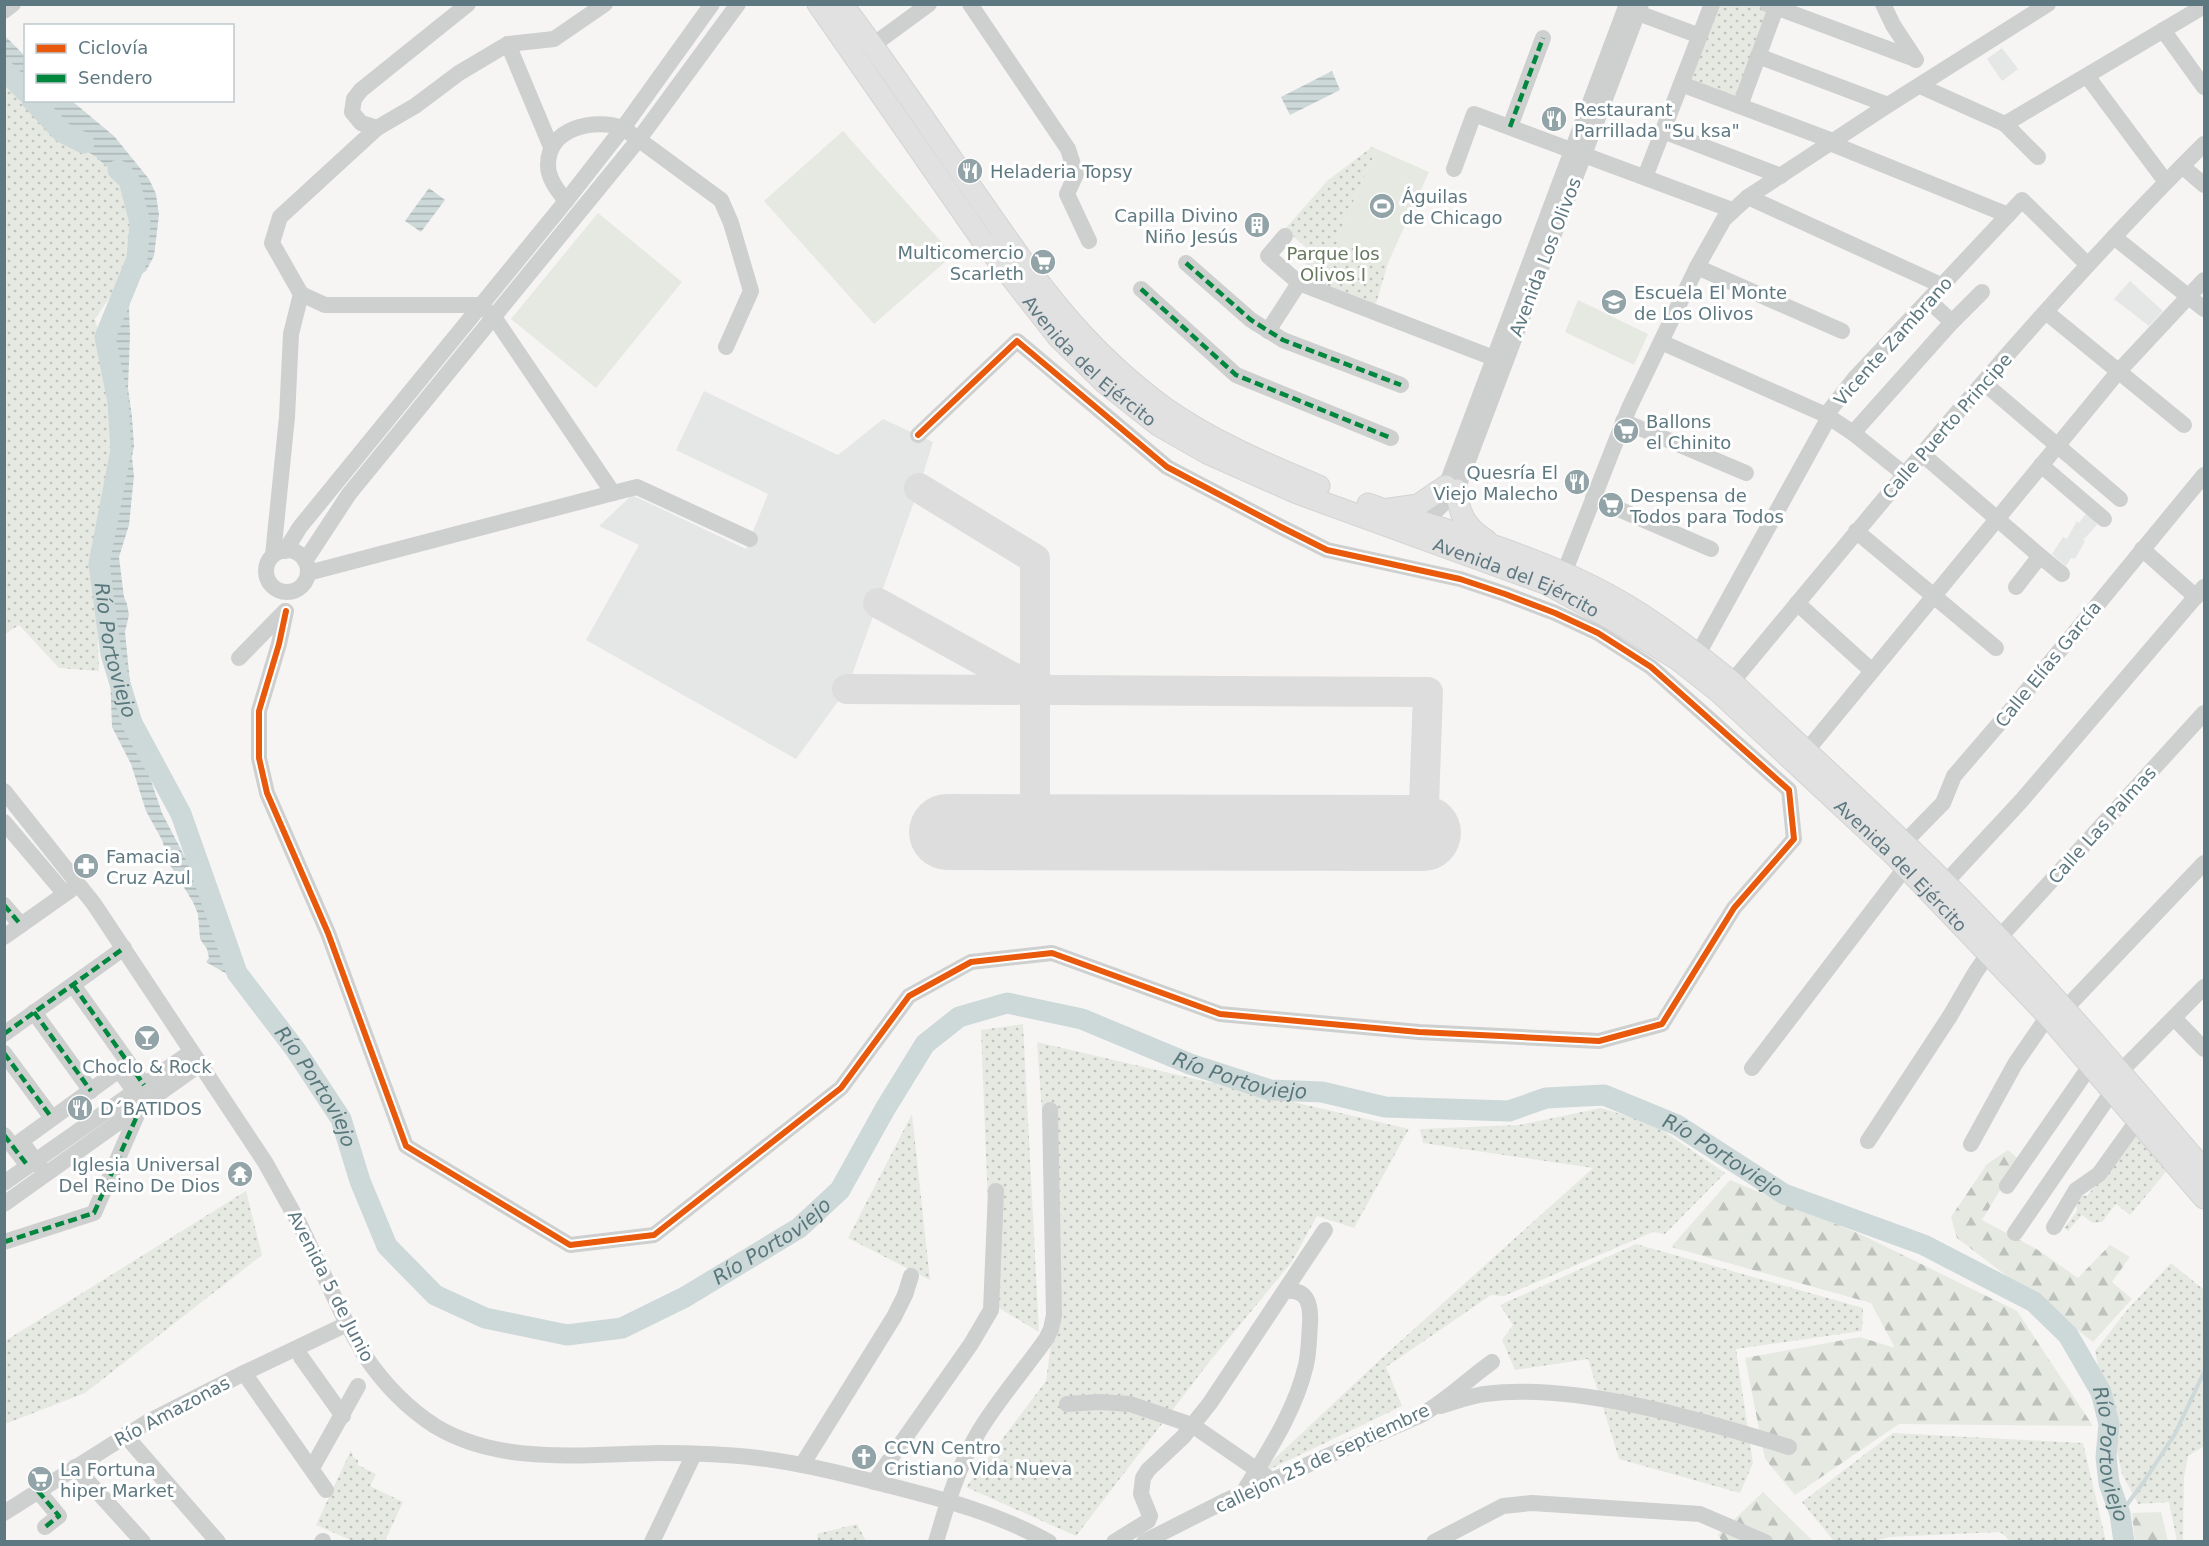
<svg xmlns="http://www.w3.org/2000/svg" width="2209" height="1546" viewBox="0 0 2209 1546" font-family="'DejaVu Sans',sans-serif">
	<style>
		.built { fill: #e5e7e6 }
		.green { fill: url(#green-dots) }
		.forest { fill: url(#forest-firs) }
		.pitch { fill: #e6e9e2 }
		.water { fill: url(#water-rules) }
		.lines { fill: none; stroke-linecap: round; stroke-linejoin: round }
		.stream { stroke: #cdd8d9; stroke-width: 4 }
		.river { stroke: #cdd8d9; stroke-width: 21 }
		.taxiway { stroke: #dcdddc; stroke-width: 30 }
		.runway { stroke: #dcdddc; stroke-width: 76 }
		.major-casing { stroke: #d2d3d3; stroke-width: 23 }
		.minor { stroke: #cecfcf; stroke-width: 16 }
		.major { stroke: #e1e1e2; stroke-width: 21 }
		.quiet { stroke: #00873e; stroke-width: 4.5; stroke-dasharray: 9 4.5; stroke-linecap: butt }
		.cycleway-casing { stroke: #fff; stroke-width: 10 }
		.cycleway { stroke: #e8590c; stroke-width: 6 }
		.labels { text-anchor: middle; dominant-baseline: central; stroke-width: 6; stroke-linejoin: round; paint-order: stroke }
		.poi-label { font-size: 18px; fill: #5e7881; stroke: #fff; text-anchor: start }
		.park-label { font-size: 18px; fill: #67795e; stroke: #fff }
		.street-label { font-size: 18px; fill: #5e7881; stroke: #fff }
		.water-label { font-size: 20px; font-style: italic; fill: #59787c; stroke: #fff }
	</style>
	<defs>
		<pattern id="green-dots" width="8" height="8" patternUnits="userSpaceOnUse" patternTransform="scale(1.5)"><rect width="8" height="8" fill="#e6e9e2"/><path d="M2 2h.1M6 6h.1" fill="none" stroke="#bec2bd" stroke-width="1.8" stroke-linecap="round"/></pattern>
		<pattern id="forest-firs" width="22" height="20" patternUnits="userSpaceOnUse" patternTransform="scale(1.5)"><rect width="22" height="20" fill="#e6e9e2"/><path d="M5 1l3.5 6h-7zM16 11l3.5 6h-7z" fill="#bec2bd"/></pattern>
		<pattern id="water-rules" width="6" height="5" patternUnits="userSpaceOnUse" patternTransform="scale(1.5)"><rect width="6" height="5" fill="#cdd8d9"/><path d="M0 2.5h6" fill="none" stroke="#aab4b5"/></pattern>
	</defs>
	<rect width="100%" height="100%" fill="#f6f5f4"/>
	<g class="built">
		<polygon points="2002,48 2018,69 2002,81 1987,59"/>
		<polygon points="2130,281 2163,311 2149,326 2114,299"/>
		<polygon points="704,391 838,455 883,419 933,442 919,488 847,689 796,759 586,640 639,545 599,526 632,495 746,549 768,494 676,450"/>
		<polygon points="2091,507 2101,515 2096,523 2097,525 2083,540 2085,541 2075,559 2071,558 2066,566 2052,554 2063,537 2067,539 2077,521 2079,523"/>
	</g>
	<g class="green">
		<polygon points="1718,5 1754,5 1769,10 1737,100 1687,81"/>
		<polygon points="4,71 25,91 26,100 36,101 108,163 138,209 125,275 95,319 117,397 106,492 97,528 96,592 99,671 59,668 19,625 5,634"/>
		<polygon points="1372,147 1377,149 1336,240 1388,263 1376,304 1313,281 1311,271 1305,264 1311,252 1285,229 1328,180"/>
		<polygon points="1023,1024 1039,1332 992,1304 981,1030"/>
		<polygon points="1037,1042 1409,1129 1354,1228 1317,1216 1291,1263 1210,1361 1076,1536 966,1487 1046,1381 1056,1306"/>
		<polygon points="1601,1108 1653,1124 1725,1173 1665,1234 1653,1232 1504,1296 1491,1295 1386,1367 1402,1406 1256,1476 1383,1357 1593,1168 1423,1143 1420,1129 1519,1125"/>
		<polygon points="912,1114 930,1280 848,1238"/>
		<polygon points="2136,1136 2170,1167 2130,1215 2116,1204 2102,1222 2093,1223 2082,1215 2068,1231 2064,1228 2076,1213 2077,1208 2073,1203 2083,1195 2087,1196"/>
		<polygon points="246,1191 262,1255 85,1393 5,1424 5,1341"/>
		<polygon points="1636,1244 1863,1308 1862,1331 1736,1349 1753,1463 1740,1493 1619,1459 1588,1359 1515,1370 1502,1340 1513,1325 1500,1305"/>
		<polygon points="2171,1263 2204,1290 2204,1446 2188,1456 2184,1477 2183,1542 2177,1541 2169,1502 2138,1504 2122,1474 2095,1351 2128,1309"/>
		<polygon points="1893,1433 2083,1443 2106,1541 2011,1541 2000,1532 1889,1537 1875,1541 1834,1541 1802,1502"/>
		<polygon points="351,1450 353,1457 358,1460 358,1465 376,1474 370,1486 403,1502 385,1541 353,1541 316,1525"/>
		<polygon points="857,1524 866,1541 818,1541 817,1534"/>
	</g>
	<g class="forest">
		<polygon points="2008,1150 2019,1159 1982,1220 2038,1250 2078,1278 2110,1245 2130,1257 2112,1282 2132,1299 2093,1342 1957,1238 1951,1217 1987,1164"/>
		<polygon points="1730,1180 1860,1234 2017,1311 2093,1426 1899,1424 1795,1495 1765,1459 1745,1358 1860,1337 1895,1348 1871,1303 1671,1247"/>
		<polygon points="1763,1492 1813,1541 1722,1541 1718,1535"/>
		<polygon points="2161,1512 2168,1541 2135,1541 2132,1513"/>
	</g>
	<g class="pitch">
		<polygon points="843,131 953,255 874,324 764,201"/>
		<polygon points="1377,149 1429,172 1388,263 1336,240"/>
		<polygon points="598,213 682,282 596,388 511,319"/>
		<polygon points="1578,300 1648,334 1634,365 1565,332"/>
	</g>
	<g class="water">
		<polygon points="4,35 25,56 25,86 5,64"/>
		<polygon points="1332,71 1340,90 1290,115 1281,97"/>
		<polygon points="40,101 72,101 114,136 149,179 156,194 159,215 154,256 146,271 138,276 133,285 129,307 130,336 128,388 132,417 134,446 132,457 134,476 129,525 119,557 124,597 127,604 129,615 125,632 130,682 128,689 129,723 133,745 146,766 162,813 189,865 194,882 205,899 224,952 229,967 227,974 206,962 209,958 207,949 200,939 198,914 193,902 170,865 162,840 146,811 131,764 112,727 110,674 114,652 110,615 112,600 107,585 106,554 112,527 105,512 118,480 123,422 118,352 113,340 119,294 132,257 146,237 147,219 139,201 123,181 95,156 63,138 51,111"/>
		<polygon points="429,188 445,200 421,232 405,221"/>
	</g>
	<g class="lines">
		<polyline class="stream" points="2120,1514 2143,1483 2175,1434 2204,1372"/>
		<g class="river">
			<polyline points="4,70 26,92"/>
			<polyline points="32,100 62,132 84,143"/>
			<path id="s1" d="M118,170L129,180L140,223L137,259L105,337L118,402L121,450L99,564L111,654L132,723L181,814L237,973L295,1049L341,1119L360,1181L387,1246L435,1295L485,1318L567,1335L622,1328L685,1297L799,1228L840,1190L885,1109L925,1044L959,1017L1007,1003L1082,1019L1190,1064L1270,1090L1322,1092L1385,1107L1509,1111L1546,1098L1604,1095L1677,1125L1784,1194L1924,1245L2034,1302L2068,1335L2101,1392L2109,1424L2106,1457L2109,1483L2120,1514L2124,1542"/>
		</g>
		<g class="taxiway">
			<polyline points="919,488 1035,559 1035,832"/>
			<polyline points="878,603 1032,688"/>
			<polyline points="847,689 1428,692 1423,833"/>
		</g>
		<polyline class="runway" points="947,832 1423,833"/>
		<g class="major-casing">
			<g id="major">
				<path id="s2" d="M818,4L982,240L1058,337L1105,383L1158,425L1209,454L1297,493L1547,584L1615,621L1677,659L1719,692L1893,854L2048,1016L2204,1198"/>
				<path d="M842,4C889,66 932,131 976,194C1034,278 1081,347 1165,408C1212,441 1266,464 1319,486"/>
				<path d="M1457,490C1458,513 1466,528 1486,540"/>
				<path d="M1368,504C1455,534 1549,558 1628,606C1665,628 1699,655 1732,682C1821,766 1913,847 1997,936C2069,1011 2137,1091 2204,1170"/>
				<polyline points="1390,509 1418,505 1446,486"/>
			</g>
		</g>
		<g class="minor">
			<polyline points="468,4 361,90 354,99 352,112 361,123 377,128 415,106 459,73 508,44 554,39 605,4"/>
			<polyline points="970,4 1068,149 1076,174 1067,194 1089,241"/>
			<polyline points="1767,4 1915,59"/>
			<polyline points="1883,4 1893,25 1916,60"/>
			<polyline points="4,11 13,4"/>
			<polyline points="1638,13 1700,36"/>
			<polyline points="2163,30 2204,87"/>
			<polyline points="508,44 551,147"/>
			<polyline points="862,50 873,45 929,4"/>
			<polyline points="1758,56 1888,105"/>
			<polyline points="2087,76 2166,182"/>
			<polyline points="1681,84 1833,141 1830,143 2008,215"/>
			<polyline points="1920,86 2005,124 2038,157"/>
			<polyline points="1740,106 1776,8"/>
			<polyline points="2005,124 2204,6"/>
			<polyline points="1510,127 1543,38"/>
			<polyline points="1663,131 1781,176"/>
			<polyline points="2182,166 2204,185"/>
			<polyline points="1454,169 1474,114 1732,210"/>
			<polyline points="1645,177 1712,4"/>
			<polyline points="1748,197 1943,286"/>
			<path d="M566,201C558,191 548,179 548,165C548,127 595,118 623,128L721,200L731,223L751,291L726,347"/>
			<polyline points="2114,237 2204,309"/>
			<polyline points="1186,263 1251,320 1283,340 1401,385"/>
			<polyline points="1697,267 1842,331"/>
			<polyline points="1299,283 1504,362"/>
			<polyline points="1141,289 1236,375 1391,438"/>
			<polyline points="301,294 272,243 280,217 377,128"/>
			<polyline points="2046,312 2184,425"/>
			<polyline points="1952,322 1982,292"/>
			<polyline points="1268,331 1299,283 1268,256 1285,236"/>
			<polyline points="1661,342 1826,415 1853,433 1904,474"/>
			<polyline points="1984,383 2120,499"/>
			<polyline points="1623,421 1746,473"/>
			<polyline points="1853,433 1952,322 1929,301"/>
			<polyline points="1922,454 2040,556 2016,587"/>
			<polyline points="2041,465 2104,519"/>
			<polyline points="613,493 637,487 750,539"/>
			<polyline points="1444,498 1446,486 1627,4"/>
			<polyline points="1593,498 1711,549"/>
			<path d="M1412,522C1433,520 1442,503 1457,490L1641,4"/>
			<polyline points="1856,531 1996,648"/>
			<polyline points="2142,549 2196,597"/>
			<circle cx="287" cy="571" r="21"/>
			<polyline points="285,551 300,527 566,201 623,128 712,4"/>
			<polyline points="273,555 287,417 291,334 301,294 325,305 480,305 494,317 613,493 308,573"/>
			<polyline points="2040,556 2062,574"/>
			<polyline points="305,561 349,494 639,139 738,4"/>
			<polyline points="1564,573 1629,408 1697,267 1724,219 1748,197 1888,105 2048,4"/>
			<polyline points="1797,603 1872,671"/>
			<polyline points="286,611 279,644 259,711 259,758 267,793 328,933 406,1146 570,1245 654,1235 841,1088 909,996 971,962 1052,953 1220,1014 1419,1032 1599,1041 1662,1024 1734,908 1794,839 1789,790 1651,667 1598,633 1555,613 1505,594 1460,579 1327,550 1281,527 1167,467 1017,341 918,435"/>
			<polyline points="239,658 285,611"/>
			<polyline points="1689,663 1698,654 1829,417 1826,415 1855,378 2022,200 2088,265"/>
			<path d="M1723,689L1732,682C1885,498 2035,312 2204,144"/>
			<polyline points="1799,760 2118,372 2204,280"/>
			<path d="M4,791L94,904L265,1162L300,1225L347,1324L365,1356C384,1384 407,1408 435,1426C501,1466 584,1454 658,1453C691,1453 725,1454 758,1458C802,1463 847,1475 891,1486C946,1500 999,1514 1049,1542"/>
			<polyline points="4,822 65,894"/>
			<polyline points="1896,851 1943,803 1954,776 2010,711 2204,475"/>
			<polyline points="1945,883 2022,800 2204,587"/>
			<polyline points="4,905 21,925"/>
			<polyline points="4,937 72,889"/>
			<polyline points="73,985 140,1079"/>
			<polyline points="2064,1010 2204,863"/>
			<polyline points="34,1012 91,1091"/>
			<polyline points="2174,1018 2204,1049"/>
			<polyline points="4,1034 124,948"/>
			<polyline points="4,1053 52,1118"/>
			<polyline points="1752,1068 1905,868"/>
			<polyline points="2120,1072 2204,987"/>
			<polyline points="4,1135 22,1158"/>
			<polyline points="1868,1141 1950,1016 1975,973 1999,938 2204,713"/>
			<polyline points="1971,1144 2015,1064 2048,1016"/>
			<polyline points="41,1168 21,1141 119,1070 140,1099"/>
			<polyline points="4,1183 191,1052"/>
			<polyline points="2007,1186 2097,1056"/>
			<polyline points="4,1204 199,1065"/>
			<polyline points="2054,1227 2076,1190 2099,1174 2137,1121"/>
			<polyline points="2015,1233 2118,1083"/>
			<polyline points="4,1242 94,1213 140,1108"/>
			<polyline points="301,1357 343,1416"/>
			<polyline points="244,1373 326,1490"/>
			<polyline points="1067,1404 1099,1402 1130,1404 1192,1425 1266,1476"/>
			<path d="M1441,1406C1456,1401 1470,1396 1485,1394C1577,1382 1701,1420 1789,1447"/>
			<polyline points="125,1435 218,1542"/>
			<polyline points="802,1465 894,1317 905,1295 911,1276"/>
			<polyline points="75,1467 143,1542"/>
			<polyline points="312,1468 358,1386"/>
			<polyline points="874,1482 971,1344 991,1310 996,1191"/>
			<polyline points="38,1491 59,1516 45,1527"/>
			<path d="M1243,1493C1267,1453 1295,1412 1306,1365C1309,1352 1309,1338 1310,1324C1311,1304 1308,1289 1285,1291"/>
			<polyline points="4,1513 146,1423 244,1373 347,1324"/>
			<polyline points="322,1542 323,1541"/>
			<polyline points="652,1542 694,1454"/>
			<path d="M936,1542C947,1504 958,1467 978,1433C996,1402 1025,1369 1046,1339L1051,1329L1054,1315L1050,1110"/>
			<polyline points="1114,1542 1148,1521 1150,1516 1141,1494 1143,1478 1148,1470 1183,1437 1210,1403 1325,1230"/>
			<path d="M1144,1542L1227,1500L1419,1416C1444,1403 1468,1379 1492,1362"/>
			<polyline points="1434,1542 1503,1506 1532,1503 1700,1514 1765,1542"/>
		</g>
		<use href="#major" class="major"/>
		<g class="quiet">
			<polyline points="1510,127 1543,38"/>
			<polyline points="1186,263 1251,320 1283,340 1401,385"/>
			<polyline points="1141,289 1236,375 1391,438"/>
			<polyline points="4,905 21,925"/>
			<polyline points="73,985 144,1085"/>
			<polyline points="34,1012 91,1091"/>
			<polyline points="4,1034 124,948"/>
			<polyline points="4,1053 52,1118"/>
			<polyline points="4,1135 28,1166"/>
			<polyline points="4,1242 94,1213 141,1107"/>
			<polyline points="38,1491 59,1516 45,1527"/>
		</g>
		<g class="cycleway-casing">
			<polyline id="cycleway" points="286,611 279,644 259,711 259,758 267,793 328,933 406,1146 570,1245 654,1235 841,1088 909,996 971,962 1052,953 1220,1014 1419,1032 1599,1041 1662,1024 1734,908 1794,839 1789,790 1651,667 1598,633 1555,613 1505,594 1460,579 1327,550 1281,527 1167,467 1017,341 918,435"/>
		</g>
		<use href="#cycleway" class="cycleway"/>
	</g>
	<defs>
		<g id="restaurant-disc" transform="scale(1.35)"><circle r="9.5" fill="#93a4a9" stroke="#fff"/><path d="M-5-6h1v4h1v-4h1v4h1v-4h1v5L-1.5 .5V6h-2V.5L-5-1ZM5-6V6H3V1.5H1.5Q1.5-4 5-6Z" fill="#fff"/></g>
		<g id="stadium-disc" transform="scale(1.35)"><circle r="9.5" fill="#93a4a9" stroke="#fff"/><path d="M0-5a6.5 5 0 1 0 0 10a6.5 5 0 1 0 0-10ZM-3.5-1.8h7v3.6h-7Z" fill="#fff"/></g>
		<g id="building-disc" transform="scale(1.35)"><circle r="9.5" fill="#93a4a9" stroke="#fff"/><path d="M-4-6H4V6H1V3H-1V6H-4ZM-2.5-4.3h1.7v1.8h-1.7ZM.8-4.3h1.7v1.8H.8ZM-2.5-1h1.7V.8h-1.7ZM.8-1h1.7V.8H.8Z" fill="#fff"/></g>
		<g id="supermarket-disc" transform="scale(1.35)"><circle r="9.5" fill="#93a4a9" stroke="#fff"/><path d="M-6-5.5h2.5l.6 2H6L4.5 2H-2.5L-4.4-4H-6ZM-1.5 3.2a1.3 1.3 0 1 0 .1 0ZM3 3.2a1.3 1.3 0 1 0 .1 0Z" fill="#fff"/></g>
		<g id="school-disc" transform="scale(1.35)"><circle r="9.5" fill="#93a4a9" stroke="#fff"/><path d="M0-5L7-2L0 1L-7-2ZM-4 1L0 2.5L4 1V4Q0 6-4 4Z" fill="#fff"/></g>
		<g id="pharmacy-disc" transform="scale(1.35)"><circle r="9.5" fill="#93a4a9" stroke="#fff"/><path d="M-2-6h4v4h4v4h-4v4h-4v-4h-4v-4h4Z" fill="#fff"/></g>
		<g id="bar-disc" transform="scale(1.35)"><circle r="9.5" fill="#93a4a9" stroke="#fff"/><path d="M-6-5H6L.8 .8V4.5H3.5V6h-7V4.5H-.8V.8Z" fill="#fff"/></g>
		<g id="temple-disc" transform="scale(1.35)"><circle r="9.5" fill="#93a4a9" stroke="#fff"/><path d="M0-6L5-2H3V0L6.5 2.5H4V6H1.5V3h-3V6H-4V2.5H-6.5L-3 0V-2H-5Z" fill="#fff"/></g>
		<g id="church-disc" transform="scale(1.35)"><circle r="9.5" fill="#93a4a9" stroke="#fff"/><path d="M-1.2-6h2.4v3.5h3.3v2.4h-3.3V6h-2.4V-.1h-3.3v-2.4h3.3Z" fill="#fff"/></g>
	</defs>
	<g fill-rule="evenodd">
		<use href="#restaurant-disc" x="1554" y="119"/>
		<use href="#restaurant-disc" x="970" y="171"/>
		<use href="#stadium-disc" x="1382" y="206"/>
		<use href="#building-disc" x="1257" y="225"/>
		<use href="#supermarket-disc" x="1043" y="262"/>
		<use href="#school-disc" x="1614" y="302"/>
		<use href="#supermarket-disc" x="1626" y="431"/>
		<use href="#restaurant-disc" x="1577" y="482"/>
		<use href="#supermarket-disc" x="1611" y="505"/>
		<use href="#pharmacy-disc" x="86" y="866"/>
		<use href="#bar-disc" x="147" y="1038"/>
		<use href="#restaurant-disc" x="80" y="1108"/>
		<use href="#temple-disc" x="240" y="1174"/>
		<use href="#church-disc" x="864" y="1457"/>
		<use href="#supermarket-disc" x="40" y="1479"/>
	</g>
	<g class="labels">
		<g class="poi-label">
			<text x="1574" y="109">Restaurant<tspan x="1574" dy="21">Parrillada "Su ksa"</tspan></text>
			<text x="990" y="171">Heladeria Topsy</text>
			<text x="1402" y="196">Águilas<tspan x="1402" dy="21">de Chicago</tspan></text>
			<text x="1238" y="215" text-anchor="end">Capilla Divino<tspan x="1238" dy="21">Niño Jesús</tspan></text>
			<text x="1024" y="252" text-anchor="end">Multicomercio<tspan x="1024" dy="21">Scarleth</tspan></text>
			<text x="1634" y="292">Escuela El Monte<tspan x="1634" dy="21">de Los Olivos</tspan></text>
			<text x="1646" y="421">Ballons<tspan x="1646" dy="21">el Chinito</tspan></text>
			<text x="1558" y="472" text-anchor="end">Quesría El<tspan x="1558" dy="21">Viejo Malecho</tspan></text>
			<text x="1630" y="495">Despensa de<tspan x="1630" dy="21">Todos para Todos</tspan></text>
			<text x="106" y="856">Famacia<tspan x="106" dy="21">Cruz Azul</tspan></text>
			<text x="147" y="1066" text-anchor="middle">Choclo &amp; Rock</text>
			<text x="100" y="1108">D´BATIDOS</text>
			<text x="220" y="1164" text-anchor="end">Iglesia Universal<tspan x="220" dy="21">Del Reino De Dios</tspan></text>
			<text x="884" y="1447">CCVN Centro<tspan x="884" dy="21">Cristiano Vida Nueva</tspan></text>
			<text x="60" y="1469">La Fortuna<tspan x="60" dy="21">hiper Market</tspan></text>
		</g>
		<g class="park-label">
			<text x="1333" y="253">Parque los<tspan x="1333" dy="21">Olivos I</tspan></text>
		</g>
		<g class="street-label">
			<text transform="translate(1545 257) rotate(-69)">Avenida Los Olivos</text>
			<text transform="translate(1893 341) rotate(-48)">Vicente Zambrano</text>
			<text stroke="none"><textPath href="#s2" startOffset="450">Avenida del Ejército</textPath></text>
			<text transform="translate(1947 426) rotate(-49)">Calle Puerto Principe</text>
			<text stroke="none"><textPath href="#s2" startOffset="934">Avenida del Ejército</textPath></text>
			<text transform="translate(2048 664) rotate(-51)">Calle Elías García</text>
			<text transform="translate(2102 825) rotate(-48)">Calle Las Palmas</text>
			<text stroke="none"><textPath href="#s2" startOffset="1420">Avenida del Ejército</textPath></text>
			<text transform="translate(331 1286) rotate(63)">Avenida 5 de Junio</text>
			<text transform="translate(172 1411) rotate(-28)">Río Amazonas</text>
			<text transform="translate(1322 1458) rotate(-25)">callejon 25 de septiembre</text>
		</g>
		<g class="water-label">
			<text stroke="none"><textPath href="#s1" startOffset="498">Río Portoviejo</textPath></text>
			<text stroke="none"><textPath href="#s1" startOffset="2190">Río Portoviejo</textPath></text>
			<text stroke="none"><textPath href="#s1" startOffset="984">Río Portoviejo</textPath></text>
			<text stroke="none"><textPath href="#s1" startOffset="2694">Río Portoviejo</textPath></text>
			<text stroke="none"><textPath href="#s1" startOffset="1596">Río Portoviejo</textPath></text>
			<text stroke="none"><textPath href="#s1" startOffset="3216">Río Portoviejo</textPath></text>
		</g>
	</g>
	<rect width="2209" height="1546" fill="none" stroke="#5e7881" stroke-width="12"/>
	<rect x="24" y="24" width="210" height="78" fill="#ffffff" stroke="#bfc9cd" stroke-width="1.5"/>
	<rect x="36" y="44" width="30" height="9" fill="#e8590c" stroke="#bfc9cd" stroke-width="1.5"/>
	<text x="78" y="54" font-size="18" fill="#5e7881">Ciclovía</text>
	<rect x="36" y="74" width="30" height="9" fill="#00873e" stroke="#bfc9cd" stroke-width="1.5"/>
	<text x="78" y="84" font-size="18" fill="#5e7881">Sendero</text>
</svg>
